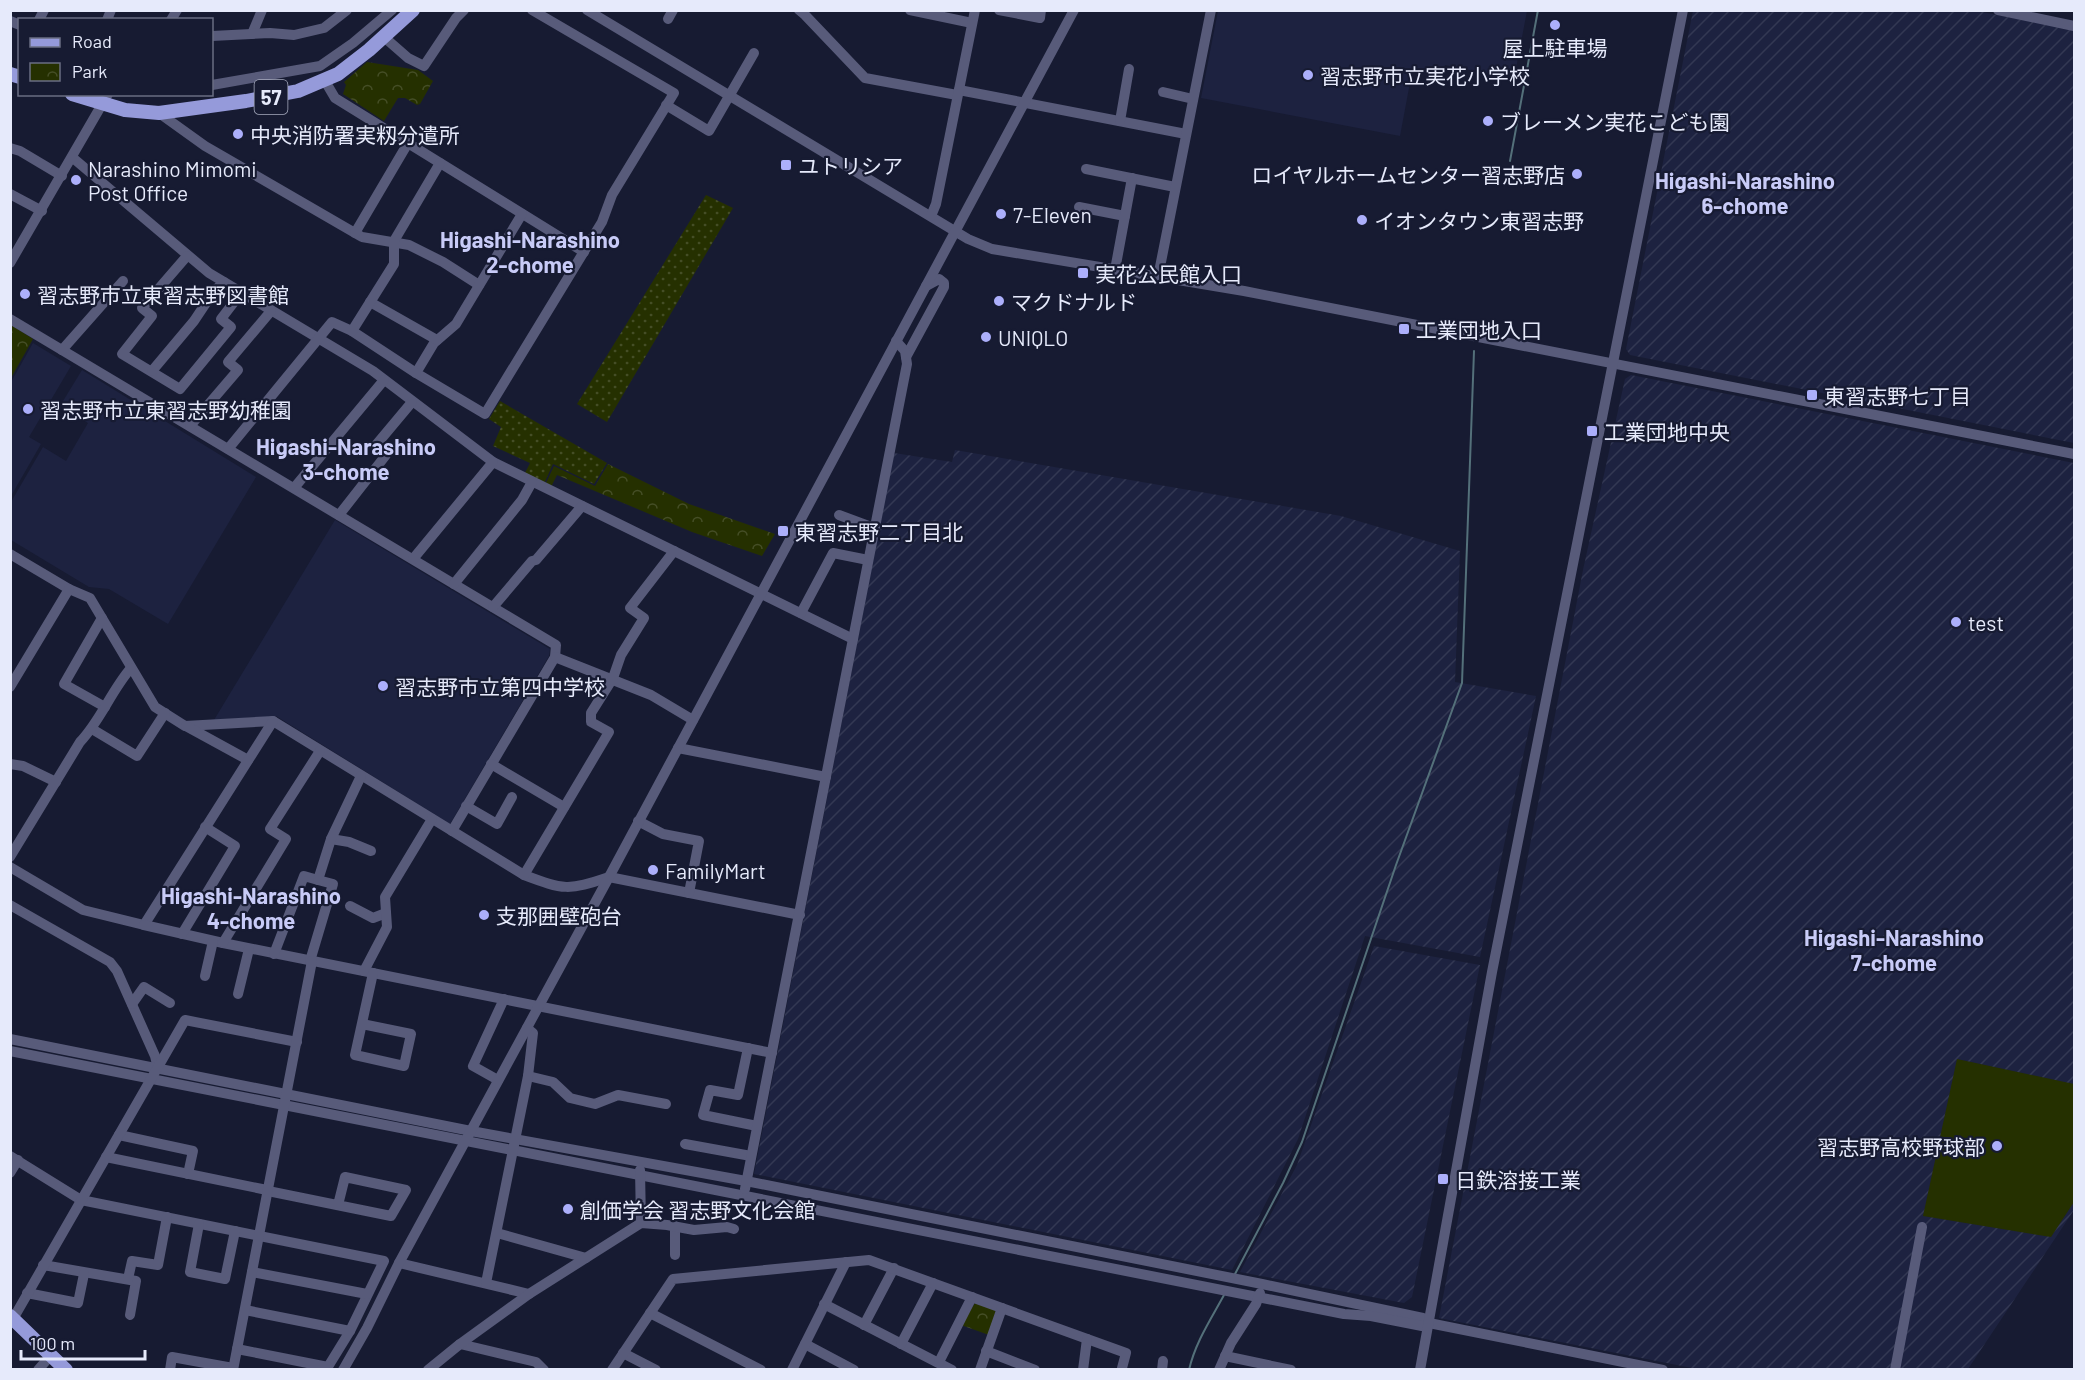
<svg xmlns="http://www.w3.org/2000/svg" width="2085" height="1380" viewBox="0 0 2085 1380" font-family="Barlow,'Noto Sans JP',sans-serif">
	<style>
		.industrial { fill: url(#industrial-furrows) }
		.built { fill: #1d2240 }
		.grass { fill: url(#grass-dots) }
		.park { fill: url(#park-crowns) }
		.pitch { fill: #253000 }
		.lines { fill: none; stroke-linecap: round; stroke-linejoin: round }
		.stream { stroke: #54707a; stroke-width: 2 }
		.minor { stroke: #585b7a; stroke-width: 10 }
		.major { stroke: #959ada; stroke-width: 14 }
		.poi-dot { fill: #acaffb; stroke: #171b32; stroke-width: 2 }
		.labels { text-anchor: middle; dominant-baseline: central; stroke-width: 4.5; stroke-linejoin: round; paint-order: stroke }
		.shield { fill: #171b32; stroke: #a8acbf; stroke-width: 1.5 }
		.shield-label { font-size: 20px; font-weight: bold; fill: #e6eafb }
		.poi-label { font-size: 21px; fill: #e6eafb; stroke: #171b32; text-anchor: start }
		.neighbourhood-label { font-size: 22px; font-weight: bold; fill: #c8cbf7; stroke: #171b32 }
	</style>
	<defs>
		<pattern id="industrial-furrows" width="10" height="10" patternUnits="userSpaceOnUse" patternTransform="scale(1.5)"><rect width="10" height="10" fill="#1d2240"/><path d="M-1 1l2-2M0 10L10 0M9 11l2-2" fill="none" stroke="#333853"/></pattern>
		<pattern id="grass-dots" width="8" height="8" patternUnits="userSpaceOnUse" patternTransform="scale(1.5)"><rect width="8" height="8" fill="#253000"/><path d="M2 2h.1M6 6h.1" fill="none" stroke="#454e26" stroke-width="1.8" stroke-linecap="round"/></pattern>
		<pattern id="park-crowns" width="20" height="18" patternUnits="userSpaceOnUse" patternTransform="scale(1.5)"><rect width="20" height="18" fill="#253000"/><path d="M2 6a3 3 0 1 1 6 0M12 15a3 3 0 1 1 6 0" fill="none" stroke="#454e26"/></pattern>
	</defs>
	<rect width="100%" height="100%" fill="#171b32"/>
	<g class="industrial">
		<polygon points="1693,11 1977,11 2074,30 2074,443 1630,355 1626,349"/>
		<polygon points="1631,375 2074,463 2074,1210 1968,1369 1697,1369 1439,1318 1583,570 1625,379"/>
		<polygon points="955,450 1341,516 1460,551 1455,682 1536,696 1480,957 1365,936 1298,1139 1232,1270 754,1174 894,453 952,462"/>
		<polygon points="1374,946 1480,965 1412,1297 1404,1303 1240,1272 1297,1165"/>
	</g>
	<g class="built">
		<polygon points="1218,11 1218,10 1527,11 1514,79 1445,65 1442,77 1412,72 1400,136 1201,98"/>
		<polygon points="33,343 71,366 29,437 41,444 11,496 11,382"/>
		<polygon points="82,370 256,477 168,624 109,589 89,587 11,540 11,502 43,447 66,461 88,423 60,406"/>
		<polygon points="335,520 550,649 549,656 450,824 276,716 214,720"/>
	</g>
	<g class="grass">
		<polygon points="706,195 733,208 607,422 577,404"/>
		<polygon points="500,401 607,463 594,484 553,464 544,484 524,475 530,463 493,446 501,427 489,419"/>
	</g>
	<g class="park">
		<polygon points="367,62 418,70 433,81 420,104 417,105 405,98 398,98 384,121 343,94 346,85 344,82"/>
		<polygon points="11,325 33,339 11,378"/>
		<polygon points="608,464 689,504 775,534 762,556 692,532 557,475 551,487 545,485 554,466 595,486"/>
		<polygon points="975,1303 996,1310 989,1335 961,1325"/>
	</g>
	<polygon class="pitch" points="1957,1059 2074,1084 2074,1202 2051,1237 1923,1216"/>
	<g class="lines">
		<g class="stream">
			<polyline points="1510,161 1538,10"/>
			<polyline points="1235,1274 1283,1183 1302,1142 1396,865 1462,683 1474,351"/>
			<path d="M1189,1370C1195,1343 1211,1319 1224,1295"/>
		</g>
		<g class="minor">
			<polyline points="587,10 968,239 992,249 1244,291 2074,454"/>
			<polyline points="799,10 805,15 865,78 957,95"/>
			<polyline points="910,10 972,23"/>
			<polyline points="999,10 1040,18 1041,10"/>
			<polyline points="1998,10 2074,26"/>
			<polyline points="668,19 673,10"/>
			<polyline points="39,20 44,10"/>
			<polyline points="107,20 111,10"/>
			<polyline points="171,20 177,10"/>
			<polyline points="10,21 20,25"/>
			<polyline points="252,34 262,10"/>
			<polyline points="212,36 270,33 294,35 324,28 347,10"/>
			<polyline points="384,37 408,58 424,66 456,18 464,10"/>
			<polyline points="325,81 335,98 584,252"/>
			<polyline points="212,85 320,66 353,43 392,10"/>
			<polyline points="959,90 1186,134"/>
			<polyline points="1163,92 1193,99"/>
			<polyline points="666,105 709,131 754,53"/>
			<polyline points="159,113 205,146 355,233 362,237 409,245 443,262 479,285"/>
			<polyline points="1120,121 1129,69"/>
			<polyline points="10,148 20,151 62,176"/>
			<polyline points="73,158 209,273 373,371 493,462 853,639"/>
			<polyline points="1086,169 1175,187"/>
			<polyline points="10,194 42,211"/>
			<polyline points="1079,207 1125,216"/>
			<polyline points="522,214 456,324 434,343 416,373 485,414 602,222 612,195 674,93 532,10"/>
			<polyline points="931,216 936,204 975,10"/>
			<polyline points="355,233 408,143"/>
			<polyline points="187,256 142,308 152,316 122,354 180,389 231,327 221,319 241,293"/>
			<polyline points="10,263 108,94"/>
			<polyline points="1115,270 1132,178"/>
			<polyline points="1158,277 1211,10"/>
			<polyline points="370,302 437,340"/>
			<polyline points="10,319 556,645 555,657 452,831"/>
			<polyline points="352,331 416,373"/>
			<polyline points="62,350 123,281"/>
			<polyline points="906,357 944,287 944,283 939,279 926,286"/>
			<polyline points="152,371 194,321 214,291 224,282"/>
			<polyline points="190,426 238,370 228,362 271,311"/>
			<polyline points="228,449 332,322 352,331 394,264 394,241 440,163"/>
			<polyline points="294,488 384,380"/>
			<polyline points="339,515 386,455 376,445 412,402"/>
			<polyline points="839,515 874,528"/>
			<path d="M10,554L69,589L90,598L155,707L185,726L273,721L524,875C564,890 568,891 609,877L800,915"/>
			<polyline points="413,559 493,462"/>
			<polyline points="454,584 522,500 532,482"/>
			<polyline points="493,607 532,561 536,560 582,506"/>
			<polyline points="801,613 833,553 868,560"/>
			<polyline points="102,618 64,684 105,707"/>
			<polyline points="555,657 651,695 693,720"/>
			<polyline points="10,687 69,589"/>
			<polyline points="186,726 248,760"/>
			<polyline points="92,729 137,756 165,713"/>
			<polyline points="678,748 826,777"/>
			<polyline points="10,764 23,766 56,782"/>
			<polyline points="491,764 564,807"/>
			<polyline points="466,806 497,824 512,797"/>
			<polyline points="638,821 663,834 699,841 689,893"/>
			<polyline points="331,839 349,842 371,851"/>
			<path d="M10,857L80,742C101,720 111,691 131,668"/>
			<polyline points="10,867 83,910 144,925 273,721"/>
			<polyline points="524,875 609,732 591,722 591,713 613,678 621,655 644,618 630,608 674,551"/>
			<polyline points="10,905 110,962 117,971 155,1056 158,1069"/>
			<polyline points="350,906 373,918 386,913"/>
			<polyline points="144,925 223,943 772,1053"/>
			<polyline points="182,934 235,846 205,827"/>
			<polyline points="223,943 286,839 270,829 320,751"/>
			<polyline points="274,954 304,876 318,880"/>
			<polyline points="310,961 333,884 318,880 331,839 361,776"/>
			<polyline points="364,971 387,927 385,897 432,819"/>
			<polyline points="205,976 213,941"/>
			<polyline points="238,994 249,949"/>
			<polyline points="132,1004 144,987 170,1003"/>
			<polyline points="362,1024 411,1034 404,1066 355,1055 373,973"/>
			<polyline points="10,1039 471,1131 746,1181 1262,1284 1423,1318 1429,1323 1663,1370"/>
			<polyline points="748,1048 738,1095 710,1090 703,1115 757,1126"/>
			<polyline points="10,1051 1344,1314 1371,1316 1422,1326 1429,1323"/>
			<polyline points="528,1076 553,1082 570,1098 595,1104 618,1095 666,1104"/>
			<polyline points="498,1080 473,1066 504,999"/>
			<polyline points="119,1135 193,1151 188,1174"/>
			<polyline points="685,1144 751,1156"/>
			<polyline points="10,1156 81,1200 384,1261 350,1331 326,1370"/>
			<polyline points="106,1157 267,1190"/>
			<polyline points="640,1170 641,1223"/>
			<polyline points="10,1173 18,1160"/>
			<polyline points="745,1189 907,364 905,351 896,341"/>
			<polyline points="268,1191 391,1216 406,1190 345,1177 338,1205"/>
			<polyline points="199,1224 190,1272 225,1279 235,1231"/>
			<polyline points="675,1226 675,1255"/>
			<polyline points="497,1233 586,1258"/>
			<polyline points="399,1263 529,1294"/>
			<polyline points="43,1265 136,1281 130,1315"/>
			<polyline points="252,1272 367,1294"/>
			<polyline points="128,1279 132,1261 158,1265 167,1217"/>
			<polyline points="486,1283 528,1076 533,1033 527,1028"/>
			<polyline points="27,1293 78,1303 84,1274"/>
			<polyline points="824,1304 952,1370"/>
			<polyline points="245,1310 350,1331"/>
			<polyline points="650,1313 761,1370"/>
			<polyline points="13,1319 185,1020 297,1042"/>
			<polyline points="864,1325 894,1268"/>
			<polyline points="460,1344 536,1362 544,1370"/>
			<polyline points="805,1344 854,1370"/>
			<polyline points="901,1344 933,1283"/>
			<polyline points="237,1349 328,1367"/>
			<polyline points="986,1351 1035,1370"/>
			<polyline points="623,1353 656,1370"/>
			<polyline points="1225,1356 1291,1370"/>
			<polyline points="939,1362 972,1297"/>
			<polyline points="38,1370 51,1355"/>
			<polyline points="170,1370 172,1357 233,1368"/>
			<polyline points="233,1370 312,961"/>
			<polyline points="343,1370 367,1328 399,1263 609,877 1074,10"/>
			<polyline points="428,1370 460,1344 529,1294 641,1223 667,1225 694,1230 727,1227 734,1229"/>
			<polyline points="612,1370 673,1279 869,1260 1126,1353 1122,1368"/>
			<polyline points="792,1370 846,1262"/>
			<polyline points="980,1370 1002,1308"/>
			<polyline points="1083,1370 1087,1339"/>
			<polyline points="1162,1370 1163,1361"/>
			<polyline points="1219,1370 1231,1343 1256,1304 1260,1293"/>
			<polyline points="1420,1370 1492,972 1683,10"/>
			<polyline points="1895,1370 1922,1227"/>
		</g>
		<g class="major">
			<polyline points="10,74 20,77"/>
			<polyline points="72,94 125,110 159,113 246,101 298,91 338,74 369,50 413,10"/>
			<polyline points="10,1316 66,1370"/>
		</g>
	</g>
	<g class="poi-dot">
		<circle cx="1555" cy="25" r="6"/>
		<circle cx="1308" cy="75" r="6"/>
		<circle cx="1488" cy="121" r="6"/>
		<circle cx="238" cy="134" r="6"/>
		<rect x="780" y="159" width="12" height="12" rx="3"/>
		<circle cx="1577" cy="174" r="6"/>
		<circle cx="76" cy="180" r="6"/>
		<circle cx="1001" cy="214" r="6"/>
		<circle cx="1362" cy="220" r="6"/>
		<rect x="1077" y="267" width="12" height="12" rx="3"/>
		<circle cx="25" cy="294" r="6"/>
		<circle cx="999" cy="301" r="6"/>
		<rect x="1398" y="323" width="12" height="12" rx="3"/>
		<circle cx="986" cy="337" r="6"/>
		<rect x="1806" y="389" width="12" height="12" rx="3"/>
		<circle cx="28" cy="409" r="6"/>
		<rect x="1586" y="425" width="12" height="12" rx="3"/>
		<rect x="777" y="525" width="12" height="12" rx="3"/>
		<circle cx="1956" cy="622" r="6"/>
		<circle cx="383" cy="686" r="6"/>
		<circle cx="653" cy="870" r="6"/>
		<circle cx="484" cy="915" r="6"/>
		<circle cx="1997" cy="1146" r="6"/>
		<rect x="1437" y="1173" width="12" height="12" rx="3"/>
		<circle cx="568" cy="1209" r="6"/>
	</g>
	<g class="labels">
		<rect class="shield" x="254.5" y="80" width="33" height="34" rx="4.5"/>
		<g class="shield-label">
			<text x="271" y="97">57</text>
		</g>
		<g class="poi-label">
			<text x="1555" y="47" text-anchor="middle">屋上駐車場</text>
			<text x="1320" y="75">習志野市立実花小学校</text>
			<text x="1500" y="121">ブレーメン実花こども園</text>
			<text x="250" y="134">中央消防署実籾分遣所</text>
			<text x="798" y="165">ユトリシア</text>
			<text x="88" y="168">Narashino Mimomi<tspan x="88" dy="24">Post Office</tspan></text>
			<text x="1565" y="174" text-anchor="end">ロイヤルホームセンター習志野店</text>
			<text x="1013" y="214">7-Eleven</text>
			<text x="1374" y="220">イオンタウン東習志野</text>
			<text x="1095" y="273">実花公民館入口</text>
			<text x="37" y="294">習志野市立東習志野図書館</text>
			<text x="1011" y="301">マクドナルド</text>
			<text x="1416" y="329">工業団地入口</text>
			<text x="998" y="337">UNIQLO</text>
			<text x="1824" y="395">東習志野七丁目</text>
			<text x="40" y="409">習志野市立東習志野幼稚園</text>
			<text x="1604" y="431">工業団地中央</text>
			<text x="795" y="531">東習志野二丁目北</text>
			<text x="1968" y="622">test</text>
			<text x="395" y="686">習志野市立第四中学校</text>
			<text x="665" y="870">FamilyMart</text>
			<text x="496" y="915">支那囲壁砲台</text>
			<text x="1985" y="1146" text-anchor="end">習志野高校野球部</text>
			<text x="1455" y="1179">日鉄溶接工業</text>
			<text x="580" y="1209">創価学会 習志野文化会館</text>
		</g>
		<g class="neighbourhood-label">
			<text x="1745" y="180">Higashi-Narashino<tspan x="1745" dy="25">6-chome</tspan></text>
			<text x="530" y="239">Higashi-Narashino<tspan x="530" dy="25">2-chome</tspan></text>
			<text x="346" y="446">Higashi-Narashino<tspan x="346" dy="25">3-chome</tspan></text>
			<text x="251" y="895">Higashi-Narashino<tspan x="251" dy="25">4-chome</tspan></text>
			<text x="1894" y="937">Higashi-Narashino<tspan x="1894" dy="25">7-chome</tspan></text>
		</g>
	</g>
	<rect width="2085" height="1380" fill="none" stroke="#e6eafb" stroke-width="24"/>
	<rect x="18" y="18" width="195" height="78" fill="#171b32" stroke="#6a6e82" stroke-width="1.5"/>
	<rect x="30" y="38" width="30" height="9" fill="#959ada" stroke="#6a6e82" stroke-width="1.5"/>
	<text x="72" y="48" font-size="18" fill="#e6eafb">Road</text>
	<rect x="30" y="63" width="30" height="18" fill="url(#park-crowns)" stroke="#6a6e82" stroke-width="1.5"/>
	<text x="72" y="78" font-size="18" fill="#e6eafb">Park</text>
	<path d="M21 1350v9h124v-9" fill="none" stroke="#e6eafb" stroke-width="3"/>
	<text x="30" y="1350" font-size="18" fill="#e6eafb" stroke="#171b32" stroke-width="4.5" paint-order="stroke">100 m</text>
</svg>
